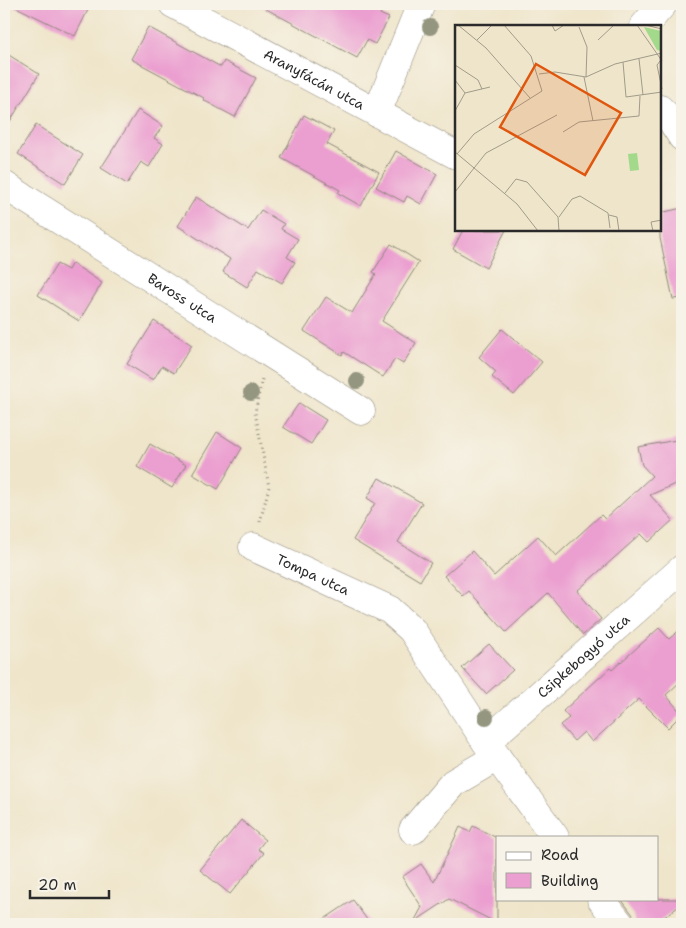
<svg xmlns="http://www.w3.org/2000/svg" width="686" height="928" viewBox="0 0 686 928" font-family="'Shantell Sans',sans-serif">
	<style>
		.building { fill: #eb9fd0 }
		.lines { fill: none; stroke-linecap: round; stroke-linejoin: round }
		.minor-casing { stroke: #8d887a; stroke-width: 29 }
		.path { stroke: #8d887a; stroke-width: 3; stroke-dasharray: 1 4; stroke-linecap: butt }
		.minor { stroke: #fff; stroke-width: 28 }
		.tree { fill: #949680 }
		.labels { text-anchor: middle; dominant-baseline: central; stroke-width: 4.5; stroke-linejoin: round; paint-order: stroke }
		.street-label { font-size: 14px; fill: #2b2b2b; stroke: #f7f3e8 }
		.inset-road { fill: none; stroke: #a19b8a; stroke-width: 1 }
		.view { fill: #df570e; fill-opacity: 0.15; stroke: #df570e; stroke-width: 2.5 }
		.inset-edge { fill: none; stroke: #2b2b2b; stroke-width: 2.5 }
	</style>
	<rect width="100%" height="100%" fill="#f7f3e8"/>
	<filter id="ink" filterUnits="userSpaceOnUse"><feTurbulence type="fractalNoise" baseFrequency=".02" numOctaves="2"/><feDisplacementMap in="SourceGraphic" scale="10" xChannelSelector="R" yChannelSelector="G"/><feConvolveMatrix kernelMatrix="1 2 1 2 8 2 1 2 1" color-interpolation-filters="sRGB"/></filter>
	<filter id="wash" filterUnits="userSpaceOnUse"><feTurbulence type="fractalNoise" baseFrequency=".0096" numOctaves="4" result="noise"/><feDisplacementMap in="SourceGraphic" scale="20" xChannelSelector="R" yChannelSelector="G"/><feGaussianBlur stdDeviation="1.12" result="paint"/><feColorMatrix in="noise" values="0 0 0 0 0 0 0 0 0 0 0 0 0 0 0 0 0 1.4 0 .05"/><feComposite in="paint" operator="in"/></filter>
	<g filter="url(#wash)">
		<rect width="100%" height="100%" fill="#efe5ca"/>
		<g id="blocks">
			<g class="building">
				<polygon points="10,4 91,4 75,36"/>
				<polygon points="257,4 386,4 380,14 389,18 375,44 367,40 357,58"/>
				<polygon points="148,27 221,67 224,61 256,78 235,117 203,100 204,98 131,59"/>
				<polygon points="4,52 39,74 4,131"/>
				<polygon points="138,110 163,126 154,138 163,144 149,167 141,162 127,184 101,168"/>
				<polygon points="304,115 334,131 327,144 379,172 361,206 338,193 340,190 281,158"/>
				<polygon points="36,125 83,155 65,184 18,154"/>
				<polygon points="396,151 437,174 421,204 407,196 404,202 376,187"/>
				<polygon points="196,197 248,230 261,210 284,224 281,229 298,239 287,257 295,262 282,283 258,269 247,287 223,272 230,259 178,226"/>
				<polygon points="682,208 682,298 673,299 660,238 660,213"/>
				<polygon points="463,230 506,230 486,268 453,249"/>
				<polygon points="391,244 419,262 382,321 416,343 403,364 395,359 383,377 344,352 342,355 304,331 326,297 352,313 376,274 373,272"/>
				<polygon points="72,263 102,283 79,321 38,295 57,264 68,270"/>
				<polygon points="154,321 192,345 174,373 162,366 153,380 127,364"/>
				<polygon points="502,329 542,362 514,395 492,377 496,372 479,357"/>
				<polygon points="299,403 326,420 311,444 283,427"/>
				<polygon points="217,432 242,448 218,489 192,474"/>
				<polygon points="682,439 682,481 650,495 673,520 649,542 641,534 577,591 601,619 583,635 548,593 506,632 469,591 463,596 444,576 472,551 494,576 538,536 556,556 601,515 605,519 652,476 642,465 638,447"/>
				<polygon points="150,444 186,465 172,488 137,467"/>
				<polygon points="379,478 422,503 398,542 431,563 420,581 353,540 375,503 367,498"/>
				<polygon points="659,628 669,639 682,628 682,680 666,695 682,714 668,728 639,699 592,742 584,732 574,741 560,725 569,718 563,711 610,668 612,670"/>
				<polygon points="489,644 513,670 486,694 462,668"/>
				<polygon points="241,820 265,840 258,849 264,853 230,894 200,870"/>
				<polygon points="473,826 497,838 497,923 449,899 414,922 422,907 402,877 421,864 434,882 460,827 470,832"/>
				<polygon points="621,899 682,899 682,904 655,924 635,924 633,915"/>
				<polygon points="353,900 370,924 317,924"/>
			</g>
		</g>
	</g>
	<g filter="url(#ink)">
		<use href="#blocks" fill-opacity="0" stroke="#8d887a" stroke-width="1"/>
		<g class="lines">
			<g class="minor-casing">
				<g id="minor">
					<path id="s1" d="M173,4L456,155"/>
					<polyline points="644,26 663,4"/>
					<polyline points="660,109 671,120 682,137"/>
					<polyline points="377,113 421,4"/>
					<path id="s2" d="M4,185L361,411"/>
					<path id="s3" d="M253,547L390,610L412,630L486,742L555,837"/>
					<path id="s4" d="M486,742L682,569"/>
					<polyline points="413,830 453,783 497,757"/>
					<polyline points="601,899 620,924"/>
				</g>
			</g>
			<polyline class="path" points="260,522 269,487 255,412 262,379"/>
			<use href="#minor" class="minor"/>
		</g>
		<g class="tree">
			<circle cx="430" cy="27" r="8"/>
			<circle cx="357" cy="381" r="8"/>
			<circle cx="251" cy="393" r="8"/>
			<circle cx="486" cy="717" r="8"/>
		</g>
	</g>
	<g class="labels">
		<g class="street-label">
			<text stroke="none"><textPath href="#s1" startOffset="160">Aranyfácán utca</textPath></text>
			<text stroke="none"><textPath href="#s2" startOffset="211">Baross utca</textPath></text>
			<text stroke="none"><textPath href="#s3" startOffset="66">Tompa utca</textPath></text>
			<text stroke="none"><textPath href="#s4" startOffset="130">Csipkebogyó utca</textPath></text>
		</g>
	</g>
	<g transform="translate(455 25)">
		<rect width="206" height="206" fill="#efe5ca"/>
		<path d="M189,2L206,6V26L202,25ZM182,128L184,145L175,146L173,129Z" fill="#a2d98b"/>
		<path class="inset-road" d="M3,0L31,23L75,73M97,0L100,6L109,0M182,0L207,36M190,0L207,4M124,2L132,22L131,52M22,15L37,0M143,15L159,0M184,34L188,70M206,35L202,40L207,64M168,37L171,72L207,67M0,40L23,55L27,64M84,49L100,47L131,52L160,39L207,28M129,52L138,96M0,55L10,68M0,86L10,68L35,62M108,107L124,97L184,91L185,71M0,127L62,179L83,206M2,129L19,109L87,66L76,31L49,0M0,167L31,128L102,90M50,168L61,154L72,157L103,192L104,206M154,190L162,192L164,206M104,192L117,174L125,171L153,188L155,203M198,206L196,197L207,195"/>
		<path class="view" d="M81,39L166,88L130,150L45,102Z"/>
		<rect width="206" height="206" class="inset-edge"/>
	</g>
	<rect width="686" height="928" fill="none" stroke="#f7f3e8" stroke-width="20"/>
	<rect x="496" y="836" width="162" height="65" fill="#f7f3e8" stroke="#a5a39c"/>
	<rect x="506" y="852" width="25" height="8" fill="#ffffff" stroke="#a5a39c"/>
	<text x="541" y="860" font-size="15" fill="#2b2b2b">Road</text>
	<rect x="506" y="873" width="25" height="15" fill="#eb9fd0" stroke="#a5a39c"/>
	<text x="541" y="886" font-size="15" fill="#2b2b2b">Building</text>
	<path d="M30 890v8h79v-8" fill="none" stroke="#2b2b2b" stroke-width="2.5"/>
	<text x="38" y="890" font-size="15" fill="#2b2b2b" stroke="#f7f3e8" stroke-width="4" paint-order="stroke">20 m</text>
</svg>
